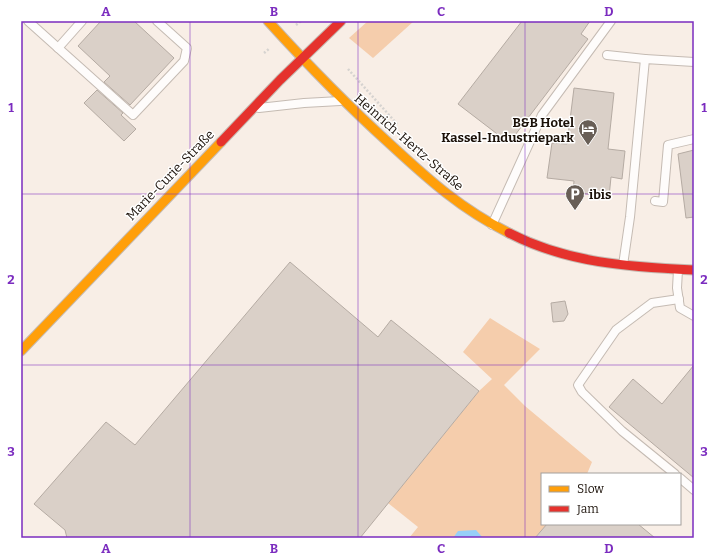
<svg xmlns="http://www.w3.org/2000/svg" width="715" height="559" viewBox="0 0 715 559" font-family="Bitter,serif">
	<style>
		.green { fill: #f5cdac }
		.water { fill: #97cff8 }
		.building { fill: #dad0c8; stroke: #b5aba3 }
		.lines { fill: none; stroke-linecap: round; stroke-linejoin: round }
		.lane-casing { stroke: #c5bbb3; stroke-width: 10 }
		.slow-casing { stroke: #c5bbb3; stroke-width: 11 }
		.jam-casing { stroke: #c5bbb3; stroke-width: 11 }
		.path { stroke: #d6d3d0; stroke-width: 2.5; stroke-dasharray: 2 2; stroke-linecap: butt }
		.lane { stroke: #fefcfb; stroke-width: 8 }
		.slow { stroke: #ff9f0a; stroke-width: 9 }
		.jam { stroke: #e5322d; stroke-width: 9 }
		.grid { fill: none; stroke: #7b2cbf; stroke-width: 1; stroke-opacity: 0.55 }
		.labels { text-anchor: middle; dominant-baseline: central; stroke-width: 3; stroke-linejoin: round; paint-order: stroke }
		.poi-label { font-size: 13px; font-weight: bold; fill: #1a1008; stroke: #fff; text-anchor: end }
		.street-label { font-size: 13px; fill: #1a1008; stroke: #fff }
		.neatline { fill: none; stroke: #7b2cbf; stroke-width: 1.5 }
		.grid-label { font-size: 13px; text-anchor: middle; font-weight: bold; fill: #7b2cbf }
	</style>
	<rect width="100%" height="100%" fill="#f8eee6"/>
	<g class="green">
		<polygon points="368,21 414,21 373,58 349,38"/>
		<polygon points="490,318 540,349 504,385 525,406 592,462 587,474 542,474 542,524 547,524 535,538 409,538 418,527 388,503 479,391 492,379 463,352"/>
	</g>
	<polygon class="water" points="476,530 483,538 453,538 458,531"/>
	<g class="building">
		<polygon points="101,21 134,21 174,58 130,105 104,82 110,76 78,46"/>
		<polygon points="522,21 590,21 581,34 588,39 509,143 458,104"/>
		<polygon points="574,88 614,93 608,149 625,151 622,179 611,177 609,197 573,192 574,181 547,178 552,143 567,144"/>
		<polygon points="97,90 123,113 121,115 136,129 124,141 84,103"/>
		<polygon points="694,150 694,217 686,218 678,154"/>
		<polygon points="290,262 378,337 391,320 479,391 360,538 67,538 65,530 34,504 106,422 135,445"/>
		<polygon points="565,301 568,314 564,321 553,322 551,303"/>
		<polygon points="694,365 694,478 609,407 633,379 662,404"/>
		<polygon points="547,524 638,524 655,538 535,538"/>
	</g>
	<g class="lines">
		<g class="lane-casing">
			<g id="lane">
				<polyline points="28,21 133,115 184,61 187,48 157,21"/>
				<polyline points="58,48 82,21"/>
				<polyline points="607,55 645,59"/>
				<polyline points="259,108 304,103 340,101"/>
				<polyline points="655,201 663,202 668,145 694,139"/>
				<polyline points="492,225 542,115 611,21"/>
				<polyline points="623,265 630,217 645,59 694,62"/>
				<polyline points="678,270 677,288 680,308 694,316"/>
				<polyline points="675,474 622,431 582,392 578,385 616,330 652,303 679,299"/>
				<polyline points="680,478 694,490"/>
			</g>
		</g>
		<g class="slow-casing">
			<g id="slow">
				<path d="M268,21C307,64 347,105 390,144C429,180 461,209 509,233"/>
				<polyline points="21,351 221,142"/>
			</g>
		</g>
		<g class="jam-casing">
			<g id="jam">
				<polyline points="221,142 280,80 341,21"/>
				<path d="M509,233C567,263 629,267 694,270"/>
			</g>
		</g>
		<g class="path">
			<polyline points="296,25 301,21"/>
			<polyline points="264,53 270,48"/>
			<polyline points="348,69 398,125"/>
		</g>
		<use href="#lane" class="lane"/>
		<use href="#slow" class="slow"/>
		<use href="#jam" class="jam"/>
	</g>
	<path class="grid" d="M190,21V538M358,21V538M525,21V538M21,194H694M21,365H694"/>
	<defs>
		<g id="hotel-pin" transform="scale(1)"><path d="M0 17L-7.5 6A9.5 9.5 0 1 1 7.5 6Z" fill="#685e56" stroke="#fff"/><path d="M-6-4.5h1.5V1H6V5H4.5V3h-9V5H-6ZM-4 0a1.8 1.8 0 1 1 3.6 0ZM.5 0V-2.5h3Q6-2.5 6 0Z" fill="#fff"/></g>
		<g id="parking-pin" transform="scale(1)"><path d="M0 17L-7.5 6A9.5 9.5 0 1 1 7.5 6Z" fill="#685e56" stroke="#fff"/><path d="M-3.5-5.5H1a3.5 3.5 0 0 1 0 7H-1V5.5H-3.5ZM-1-3.4V-.6H.8a1.4 1.4 0 0 0 0-2.8Z" fill="#fff"/></g>
	</defs>
	<g fill-rule="evenodd">
		<use href="#hotel-pin" x="588" y="129"/>
		<use href="#parking-pin" x="575" y="194"/>
	</g>
	<g class="labels">
		<g class="poi-label">
			<text x="574" y="122">B&amp;B Hotel<tspan x="574" dy="15">Kassel-Industriepark</tspan></text>
			<text x="589" y="194" text-anchor="start">ibis</text>
		</g>
		<g class="street-label">
			<text transform="translate(409 142) rotate(41)">Heinrich-Hertz-Straße</text>
			<text transform="translate(170 175) rotate(-46)">Marie-Curie-Straße</text>
		</g>
	</g>
	<rect width="715" height="559" fill="none" stroke="#ffffff" stroke-width="44"/>
	<rect x="541" y="473" width="140" height="52" fill="#ffffff" stroke="#a39f9c"/>
	<rect x="549" y="486" width="20" height="6" fill="#ff9f0a" stroke="#a39f9c"/>
	<text x="577" y="493" font-size="12" fill="#1a1008">Slow</text>
	<rect x="549" y="506" width="20" height="6" fill="#e5322d" stroke="#a39f9c"/>
	<text x="577" y="513" font-size="12" fill="#1a1008">Jam</text>
	<rect x="22" y="22" width="671" height="515" class="neatline"/>
	<g class="grid-label">
		<text x="106" y="16">A</text>
		<text x="274" y="16">B</text>
		<text x="441" y="16">C</text>
		<text x="609" y="16">D</text>
		<text x="11" y="112">1</text>
		<text x="704" y="112">1</text>
		<text x="11" y="284">2</text>
		<text x="704" y="284">2</text>
		<text x="11" y="456">3</text>
		<text x="704" y="456">3</text>
		<text x="106" y="553">A</text>
		<text x="274" y="553">B</text>
		<text x="441" y="553">C</text>
		<text x="609" y="553">D</text>
	</g>
</svg>
